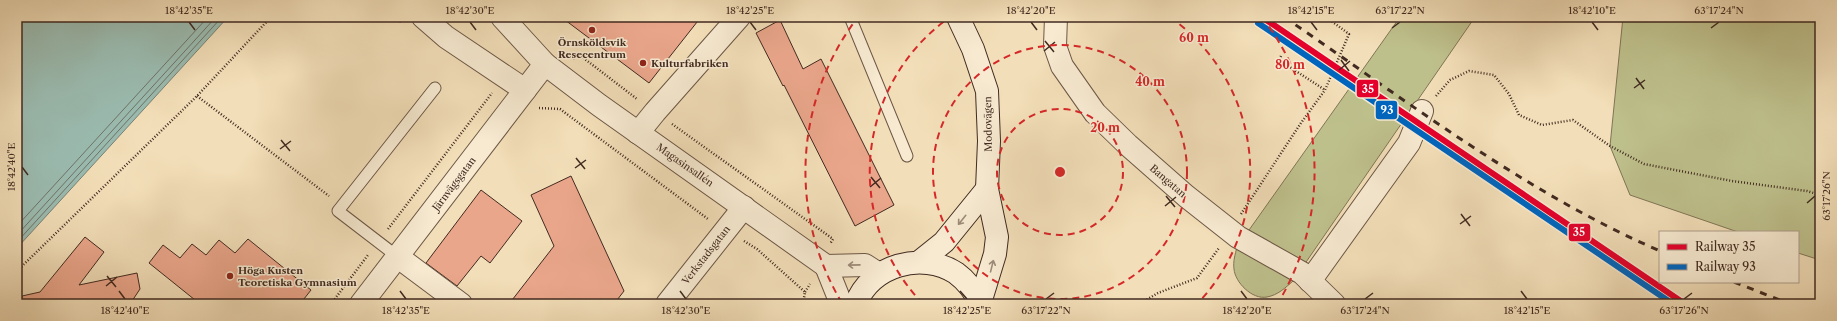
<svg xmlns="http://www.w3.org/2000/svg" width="1837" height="321" viewBox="0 0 1837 321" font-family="'Libre Caslon Text',serif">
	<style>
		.green { fill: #bec08c; stroke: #807556 }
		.water { fill: #9bbcb1; stroke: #778277 }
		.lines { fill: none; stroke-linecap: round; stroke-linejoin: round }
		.shore { stroke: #6e7368; stroke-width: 1 }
		.building { fill: #eaa68b; stroke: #412a20 }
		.service-casing { stroke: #6d5746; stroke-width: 13 }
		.minor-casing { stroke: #6d5746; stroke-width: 24 }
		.tertiary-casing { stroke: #6d5746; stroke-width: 24 }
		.secondary-casing { stroke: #412a20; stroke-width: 24 }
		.path { stroke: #412a20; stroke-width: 2.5; stroke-dasharray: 1 2; stroke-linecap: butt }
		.service { stroke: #f7ead1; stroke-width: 11 }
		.minor { stroke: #f7ead1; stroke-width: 22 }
		.tertiary { stroke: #f7ead1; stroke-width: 22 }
		.secondary { stroke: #f7ead1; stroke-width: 22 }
		.rail { stroke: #412a20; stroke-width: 3; stroke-dasharray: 7 7; stroke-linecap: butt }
		.rail-1-casing { stroke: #f7ead1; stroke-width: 9 }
		.rail-2-casing { stroke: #f7ead1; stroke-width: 9 }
		.rail-1 { stroke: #e4002b; stroke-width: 6 }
		.rail-2 { stroke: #0065bd; stroke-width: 6 }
		.oneway { stroke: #9c8a78 }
		.ticks { fill: none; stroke: #412a20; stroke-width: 1.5 }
		.ring { fill: none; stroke: #d62828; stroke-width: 2; stroke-dasharray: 7 5 }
		.poi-dot { fill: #8f2418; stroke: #f7ead1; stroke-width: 1.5 }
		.labels { text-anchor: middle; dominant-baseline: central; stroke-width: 3; stroke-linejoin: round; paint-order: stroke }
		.poi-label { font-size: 10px; font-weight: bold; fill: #412a20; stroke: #f7ead1; text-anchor: start }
		.street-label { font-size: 10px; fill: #412a20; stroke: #f7ead1 }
		.centre { fill: #d62828; stroke: #f7ead1; stroke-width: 2 }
		.ring-label { font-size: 12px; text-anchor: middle; font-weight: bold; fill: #d62828; stroke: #f7ead1; stroke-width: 3; stroke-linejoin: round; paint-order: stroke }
		.line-badge { stroke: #f7ead1; stroke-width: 1.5 }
		.badge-label { font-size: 11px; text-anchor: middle; font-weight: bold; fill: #fff }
		.neatline { fill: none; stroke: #412a20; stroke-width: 1.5 }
		.ticks-label { font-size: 10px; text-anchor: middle; fill: #412a20 }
	</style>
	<rect width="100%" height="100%" fill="#f2deb8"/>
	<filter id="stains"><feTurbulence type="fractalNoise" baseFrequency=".005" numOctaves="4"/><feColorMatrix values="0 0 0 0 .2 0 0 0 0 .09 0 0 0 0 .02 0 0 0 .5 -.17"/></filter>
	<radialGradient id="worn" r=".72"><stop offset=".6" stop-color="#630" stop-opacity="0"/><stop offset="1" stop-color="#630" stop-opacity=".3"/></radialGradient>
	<g class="green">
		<path d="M1400,17H1475L1293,281C1285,288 1278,295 1267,297C1252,300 1235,282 1234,269C1233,261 1235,255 1237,247Z"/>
		<polygon points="1623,17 1820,17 1820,260 1798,253 1798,232 1738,232 1630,195 1610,146"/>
	</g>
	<polygon class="water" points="17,17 228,17 17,248"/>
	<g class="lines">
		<g class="shore">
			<polyline points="17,226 208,17"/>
			<polyline points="17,235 216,17"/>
			<polyline points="17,242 222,17"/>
		</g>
	</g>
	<g class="building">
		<polygon points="561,17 701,17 649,83"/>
		<polygon points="780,20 803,69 821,59 894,205 855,226 784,85 783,86 756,33"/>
		<polygon points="571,176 624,291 614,304 509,304 554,246 531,195"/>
		<polygon points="481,190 522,221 490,263 481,256 457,286 426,263"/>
		<polygon points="85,237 104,252 79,285 137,273 140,289 130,304 23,304 22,296 40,292"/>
		<polygon points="248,239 311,290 300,304 200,304 149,263 163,245 180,258 192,244 206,255 219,240 235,253"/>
	</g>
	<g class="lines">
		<g class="service-casing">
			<g id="service">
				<polyline points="850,17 907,156"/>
				<polyline points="398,257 338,211 435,88"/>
			</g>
		</g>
		<g class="minor-casing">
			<g id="minor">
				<polyline points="423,17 446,37 525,90"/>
				<polyline points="1056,17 1055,46 1062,66 1095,113 1128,145 1186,196 1238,237 1302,273 1334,304"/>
				<polyline points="638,133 655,112 739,17"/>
				<polyline points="398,257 461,304"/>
				<polyline points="1310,281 1409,143 1422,111"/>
				<polyline points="361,304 545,64 502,17"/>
				<polyline points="667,304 744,207"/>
			</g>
		</g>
		<g class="tertiary-casing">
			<g id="tertiary">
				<polyline points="545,64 599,105 826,266"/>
				<polyline points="826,266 865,265 879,274"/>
				<polyline points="826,266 840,301 843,304"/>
			</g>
		</g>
		<g class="secondary-casing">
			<g id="secondary">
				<polyline points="958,17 973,49 987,91 989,141 987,189 997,237 995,254 980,303"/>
				<polyline points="919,262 944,242 987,189"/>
				<path d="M856,304C870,265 922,251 956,273C967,281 975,292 981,304"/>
			</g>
		</g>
		<g class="path">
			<polyline points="396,17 402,23"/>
			<polyline points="1281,56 1279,60 1325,90"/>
			<polyline points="573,59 577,53 637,99"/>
			<polyline points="197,96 329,196"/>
			<polyline points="1436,96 1450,80 1469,71 1494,75 1509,94 1519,115 1542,125 1573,120 1610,146 1644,164 1732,181 1807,191 1820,195"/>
			<polyline points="539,108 560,109 708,219"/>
			<polyline points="672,124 833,239 830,244"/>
			<polyline points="1241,214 1301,123 1325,90 1349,34 1326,17"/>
			<polyline points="388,229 492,93"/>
			<polyline points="744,241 757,249 805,292 803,304"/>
			<polyline points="17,271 197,96 271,17"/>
			<polyline points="805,292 810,284"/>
			<polyline points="331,304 368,255"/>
			<polyline points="1139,304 1158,293 1197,278 1219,248"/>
		</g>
		<use href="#service" class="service"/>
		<use href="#minor" class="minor"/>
		<use href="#tertiary" class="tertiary"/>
		<use href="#secondary" class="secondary"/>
		<g class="rail">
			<path d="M1284,17C1406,100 1524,192 1660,251"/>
			<polyline points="1734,282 1790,304"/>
		</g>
		<g class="rail-1-casing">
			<polyline id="rail-1" points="1262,17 1685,304"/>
		</g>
		<g class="rail-2-casing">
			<polyline id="rail-2" points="1258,23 1673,304"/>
		</g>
		<use href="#rail-1" class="rail-1"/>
		<use href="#rail-2" class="rail-2"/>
	</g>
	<defs><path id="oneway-shaft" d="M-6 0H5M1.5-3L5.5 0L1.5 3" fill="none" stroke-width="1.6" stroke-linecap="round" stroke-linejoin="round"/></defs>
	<g class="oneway">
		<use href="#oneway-shaft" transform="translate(962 220) rotate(129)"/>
		<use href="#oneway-shaft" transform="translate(854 265) rotate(179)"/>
		<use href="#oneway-shaft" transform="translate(992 266) rotate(-76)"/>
	</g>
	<path class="ticks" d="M189,22L195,30M470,22L476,30M750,22L756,30M1031,22L1037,30M1311,22L1317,30M1592,22L1598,30M1392,28L1400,22M1711,28L1719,22M1045,41L1054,52M1044,51L1055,42M1341,60L1349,71M1339,70L1350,61M1636,78L1644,89M1634,88L1645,80M281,140L290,151M280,149L291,141M576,158L585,169M22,167L28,175M575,168L586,160M871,177L880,188M870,187L881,178M1166,196L1175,207M1807,203L1815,196M1165,206L1176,197M1461,214L1470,226M1460,224L1471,216M107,276L116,287M106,286L117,277M119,291L125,299M400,291L406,299M680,291L686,299M960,291L967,299M1241,291L1247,299M1521,291L1527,299M1046,299L1054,293M1365,299L1373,293M1684,299L1692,293"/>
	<g class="ring">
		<circle cx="1060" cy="172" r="63"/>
		<circle cx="1060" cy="172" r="127"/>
		<path d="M923 304A190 190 0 0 1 950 17M1170 17A190 190 0 0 1 1197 304"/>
		<path d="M842 303A254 254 0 0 1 858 17M1262 17A254 254 0 0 1 1278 303"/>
	</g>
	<g class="poi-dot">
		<circle cx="592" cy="30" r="4"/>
		<circle cx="643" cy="63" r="4"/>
		<circle cx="230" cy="276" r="4"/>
	</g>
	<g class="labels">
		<g class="poi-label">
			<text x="592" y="42" text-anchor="middle">Örnsköldsvik<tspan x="592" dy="12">Resecentrum</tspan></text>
			<text x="651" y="63">Kulturfabriken</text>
			<text x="238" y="270">Höga Kusten<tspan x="238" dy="12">Teoretiska Gymnasium</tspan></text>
		</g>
		<g class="street-label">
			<text transform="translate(988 124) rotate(-91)">Modovägen</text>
			<text transform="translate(685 165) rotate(35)">Magasinsallén</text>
			<text transform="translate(1168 181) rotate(41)">Bangatan</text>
			<text transform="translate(454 184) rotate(-53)">Järnvägsgatan</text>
			<text transform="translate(706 255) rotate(-52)">Verkstadsgatan</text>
		</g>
	</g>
	<circle cx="1060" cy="172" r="6" class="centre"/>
	<g class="ring-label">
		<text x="1194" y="42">60 m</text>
		<text x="1290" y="69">80 m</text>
		<text x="1150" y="86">40 m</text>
		<text x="1105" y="132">20 m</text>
	</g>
	<g class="line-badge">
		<rect x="1356" y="79" width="23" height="19" rx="4" fill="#e4002b"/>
		<rect x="1375" y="100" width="23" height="20" rx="4" fill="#0065bd"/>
		<rect x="1568" y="223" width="23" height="19" rx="4" fill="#e4002b"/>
	</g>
	<g class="badge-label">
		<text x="1368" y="93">35</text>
		<text x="1387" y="114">93</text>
		<text x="1579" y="236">35</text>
	</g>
	<rect width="1837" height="321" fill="none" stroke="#f2deb8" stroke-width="44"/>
	<rect x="1659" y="231" width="140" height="52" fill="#f7ead1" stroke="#ae9d8a"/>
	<rect x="1667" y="244" width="20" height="6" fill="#e4002b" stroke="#ae9d8a"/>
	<text x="1695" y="251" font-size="12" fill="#412a20">Railway 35</text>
	<rect x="1667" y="264" width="20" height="6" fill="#0065bd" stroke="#ae9d8a"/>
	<text x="1695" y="271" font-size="12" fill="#412a20">Railway 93</text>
	<rect x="22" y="22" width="1793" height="277" class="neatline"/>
	<g class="ticks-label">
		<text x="189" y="14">18°42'35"E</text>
		<text x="470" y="14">18°42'30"E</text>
		<text x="750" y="14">18°42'25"E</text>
		<text x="1031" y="14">18°42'20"E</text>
		<text x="1311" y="14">18°42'15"E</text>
		<text x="1400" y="14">63°17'22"N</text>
		<text x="1592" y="14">18°42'10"E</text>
		<text x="1719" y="14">63°17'24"N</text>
		<text transform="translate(11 167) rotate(-90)" y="4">18°42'40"E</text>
		<text transform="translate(1826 196) rotate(-90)" y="4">63°17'26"N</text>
		<text x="125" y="314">18°42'40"E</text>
		<text x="406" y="314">18°42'35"E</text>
		<text x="686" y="314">18°42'30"E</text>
		<text x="967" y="314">18°42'25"E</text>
		<text x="1046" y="314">63°17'22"N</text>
		<text x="1247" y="314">18°42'20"E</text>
		<text x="1365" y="314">63°17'24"N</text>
		<text x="1527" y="314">18°42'15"E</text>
		<text x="1684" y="314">63°17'26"N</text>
	</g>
	<rect width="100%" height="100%" filter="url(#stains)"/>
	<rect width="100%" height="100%" fill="url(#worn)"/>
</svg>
